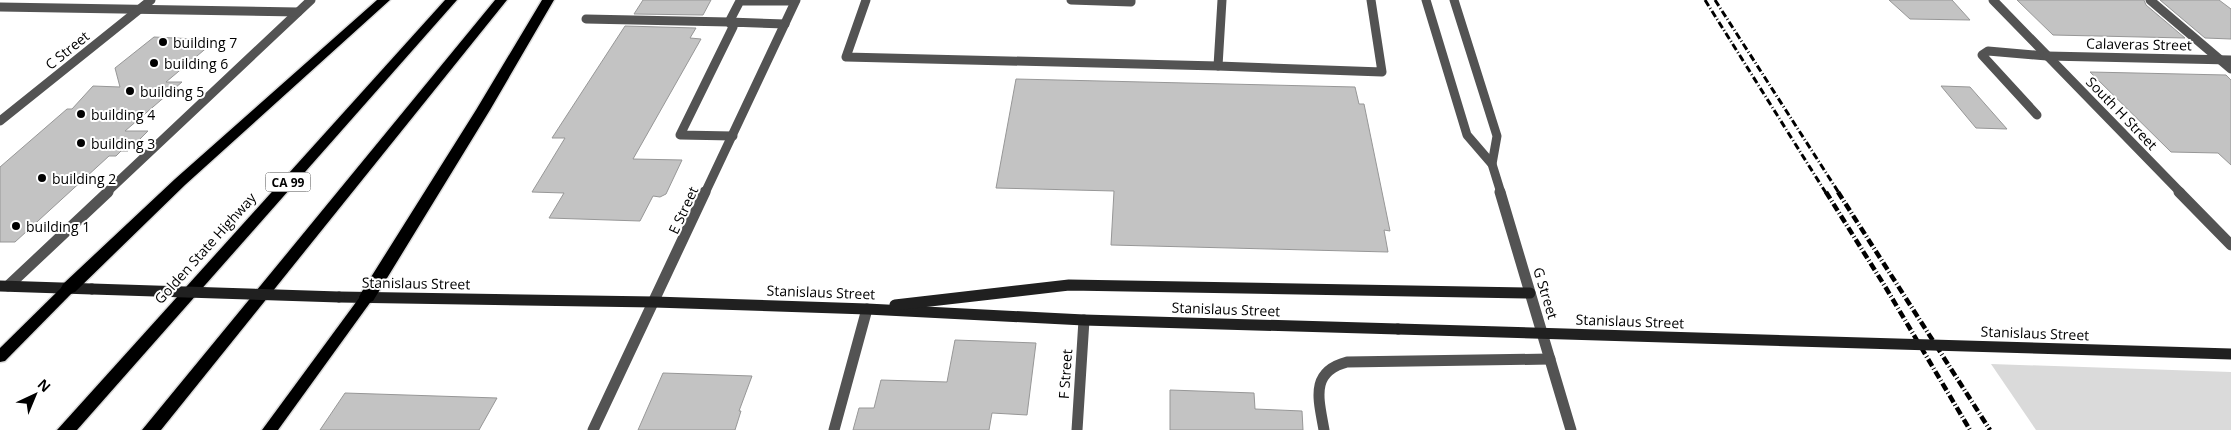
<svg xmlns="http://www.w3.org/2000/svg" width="2231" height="430" viewBox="0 0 2231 430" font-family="'Open Sans',sans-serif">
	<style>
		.green { fill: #dadada }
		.building { fill: #c3c3c3; stroke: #979797 }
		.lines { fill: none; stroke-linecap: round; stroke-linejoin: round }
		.primary-casing { stroke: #dbdbdb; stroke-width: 3 }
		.motorway-casing { stroke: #dbdbdb; stroke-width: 3 }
		.service-far1 { stroke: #535353; stroke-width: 9 }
		.service { stroke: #535353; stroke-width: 11 }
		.minor { stroke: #535353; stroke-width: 9 }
		.tertiary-far1 { stroke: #535353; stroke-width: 9 }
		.tertiary { stroke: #535353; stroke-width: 11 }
		.secondary { stroke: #202020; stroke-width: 11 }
		.primary { fill: #000; fill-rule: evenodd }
		.motorway { fill: #000; fill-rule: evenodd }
		.rail-far1 { stroke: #000; stroke-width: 3; stroke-dasharray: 7 2.5 1 2.5; stroke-linecap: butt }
		.rail { stroke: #000; stroke-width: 4.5; stroke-dasharray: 8 2.5 1 2.5; stroke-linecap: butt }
		.secondary-bridge { stroke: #202020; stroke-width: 11 }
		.poi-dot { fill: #000; stroke: #fff; stroke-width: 2 }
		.labels { text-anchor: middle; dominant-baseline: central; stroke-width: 4; stroke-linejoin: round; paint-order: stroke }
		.shield { fill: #fff; stroke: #4c4c4c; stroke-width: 1 }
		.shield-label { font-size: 12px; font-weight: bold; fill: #000 }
		.poi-label { font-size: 14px; fill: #000; stroke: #fff; text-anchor: start }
		.street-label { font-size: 14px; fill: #000; stroke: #fff }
	</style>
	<rect width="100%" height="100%" fill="#fff"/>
	<polygon class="green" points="1991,364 2231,372 2231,430 2036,430"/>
	<g class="building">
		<polygon points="643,0 711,0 703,15 634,14"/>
		<polygon points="1889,0 1952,0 1970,20 1910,19"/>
		<polygon points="2017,0 2144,0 2146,5 2185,38 2053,35"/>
		<polygon points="2160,0 2219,0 2231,9 2231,39 2205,38"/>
		<polygon points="625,26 696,28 690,38 701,39 633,159 682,160 666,194 660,197 653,196 640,221 549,218 564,193 532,192 565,138 552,138"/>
		<polygon points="154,37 216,40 166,82 182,82 125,131 148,131 128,151 121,151 116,156 109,156 15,242 0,242 0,167 67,109 72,109 93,86 120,87 115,68"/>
		<polygon points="2090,72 2226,75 2231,80 2231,165 2218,153 2171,152"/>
		<polygon points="1016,79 1355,87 1359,104 1364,104 1390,231 1384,230 1388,252 1111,245 1114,191 996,188"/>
		<polygon points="1941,86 1970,87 2007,129 1976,128"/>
		<polygon points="955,340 1036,343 1027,415 992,413 989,430 853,430 859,408 874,408 881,380 947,382"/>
		<polygon points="663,373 752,376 739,411 741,411 735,430 638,430"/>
		<polygon points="1170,390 1254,393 1255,409 1302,411 1303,430 1170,430"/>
		<polygon points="345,393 497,398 479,430 320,430"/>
	</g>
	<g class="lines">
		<g class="primary-casing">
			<g id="primary">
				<polygon points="69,283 74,285 76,288 74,291 5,361 0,362 0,348 64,285"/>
				<polygon points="367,292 372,294 374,297 372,300 278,430 262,430 362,294"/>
			</g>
		</g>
		<g class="motorway-casing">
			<g id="motorway">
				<polygon points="377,0 390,0 185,185 75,292 69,294 63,292 61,288 63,284 175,179"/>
				<polygon points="445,0 457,0 77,430 57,430"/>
				<polygon points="495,0 507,0 161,430 142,430"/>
				<polygon points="542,0 554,0 490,110 373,301 367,303 361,301 359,297 361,293 476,110"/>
			</g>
		</g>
		<g class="service-far1">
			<polyline points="866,0 846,57 1218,66"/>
			<polyline points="1071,0 1131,2 1131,0"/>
			<polyline points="1222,0 1218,66 1382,72 1371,0"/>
			<polyline points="2150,0 2231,69"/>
			<polyline points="586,19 729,22 740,1 795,1"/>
			<polyline points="2037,115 1982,55 1988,51 2047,56"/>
			<polyline points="733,136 680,135 733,27 729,22 785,24"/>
			<polyline points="106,193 311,0"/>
		</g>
		<g class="service">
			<polyline points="8,286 108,192"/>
			<polyline points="834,430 867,309"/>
			<path d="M1324,430C1319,400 1309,372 1347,362L1550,359"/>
		</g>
		<g class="minor">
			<polyline points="0,7 298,12"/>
			<polyline points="0,121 151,0"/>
		</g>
		<g class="tertiary-far1">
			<polyline points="1426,0 1467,135 1492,164 1501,193"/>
			<polyline points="1454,0 1497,136 1492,164"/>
			<polyline points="1993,0 2181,193"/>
			<polyline points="2047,56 2231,60"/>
			<polyline points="705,193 796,0"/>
		</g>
		<g class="tertiary">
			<polyline points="1500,192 1571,430"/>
			<polyline points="2179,192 2231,245"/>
			<polyline points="593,430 705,192"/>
			<polyline points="1077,430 1084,320"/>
		</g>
		<g class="secondary">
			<polyline points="0,286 92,289"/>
			<polyline points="339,297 654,302 867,309 1084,320 1398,329"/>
			<polyline points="895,305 1069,285 1530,293"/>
		</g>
		<use href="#primary" class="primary"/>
		<use href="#motorway" class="motorway"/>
		<g class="rail-far1">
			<polyline points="1705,0 1826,193"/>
			<polyline points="1715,0 1839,193"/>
		</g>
		<g class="rail">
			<polyline points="1826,192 1886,288 1970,430"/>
			<polyline points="1838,192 1990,430"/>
		</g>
		<g class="secondary-bridge">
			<polyline points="92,289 339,297"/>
			<polyline points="1398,329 2231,354"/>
		</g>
	</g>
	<g class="poi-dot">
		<circle cx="163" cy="42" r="5"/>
		<circle cx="154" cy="63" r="5"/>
		<circle cx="130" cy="91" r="5"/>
		<circle cx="81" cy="114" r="5"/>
		<circle cx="81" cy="143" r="5"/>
		<circle cx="42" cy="178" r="5"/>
		<circle cx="16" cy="226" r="5"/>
	</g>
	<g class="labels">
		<rect class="shield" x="265.5" y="172.5" width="45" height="19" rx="4"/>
		<g class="shield-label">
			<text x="288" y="182">CA 99</text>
		</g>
		<g class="poi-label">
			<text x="173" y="42">building 7</text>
			<text x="164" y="63">building 6</text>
			<text x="140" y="91">building 5</text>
			<text x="91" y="114">building 4</text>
			<text x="91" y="143">building 3</text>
			<text x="52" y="178">building 2</text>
			<text x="26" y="226">building 1</text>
		</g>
		<g class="street-label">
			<text transform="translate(2139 44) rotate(1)">Calaveras Street</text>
			<text transform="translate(67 50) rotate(-39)">C Street</text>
			<text transform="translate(2122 113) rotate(46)">South H Street</text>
			<text transform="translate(683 210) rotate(-65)">E Street</text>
			<text transform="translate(205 248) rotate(-48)">Golden State Highway</text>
			<text transform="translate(416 283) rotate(1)">Stanislaus Street</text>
			<text transform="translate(821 292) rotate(2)">Stanislaus Street</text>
			<text transform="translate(1546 293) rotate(73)">G Street</text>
			<text transform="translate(1226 309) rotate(2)">Stanislaus Street</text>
			<text transform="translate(1630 321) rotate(2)">Stanislaus Street</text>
			<text transform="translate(2035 333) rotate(2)">Stanislaus Street</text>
			<text transform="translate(1065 374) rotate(-86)">F Street</text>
		</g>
	</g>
	<g transform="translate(35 395) rotate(44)" stroke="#ffffff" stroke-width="4" paint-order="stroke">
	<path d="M0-4L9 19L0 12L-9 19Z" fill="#000000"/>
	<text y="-8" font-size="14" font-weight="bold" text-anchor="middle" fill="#000000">N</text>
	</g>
</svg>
